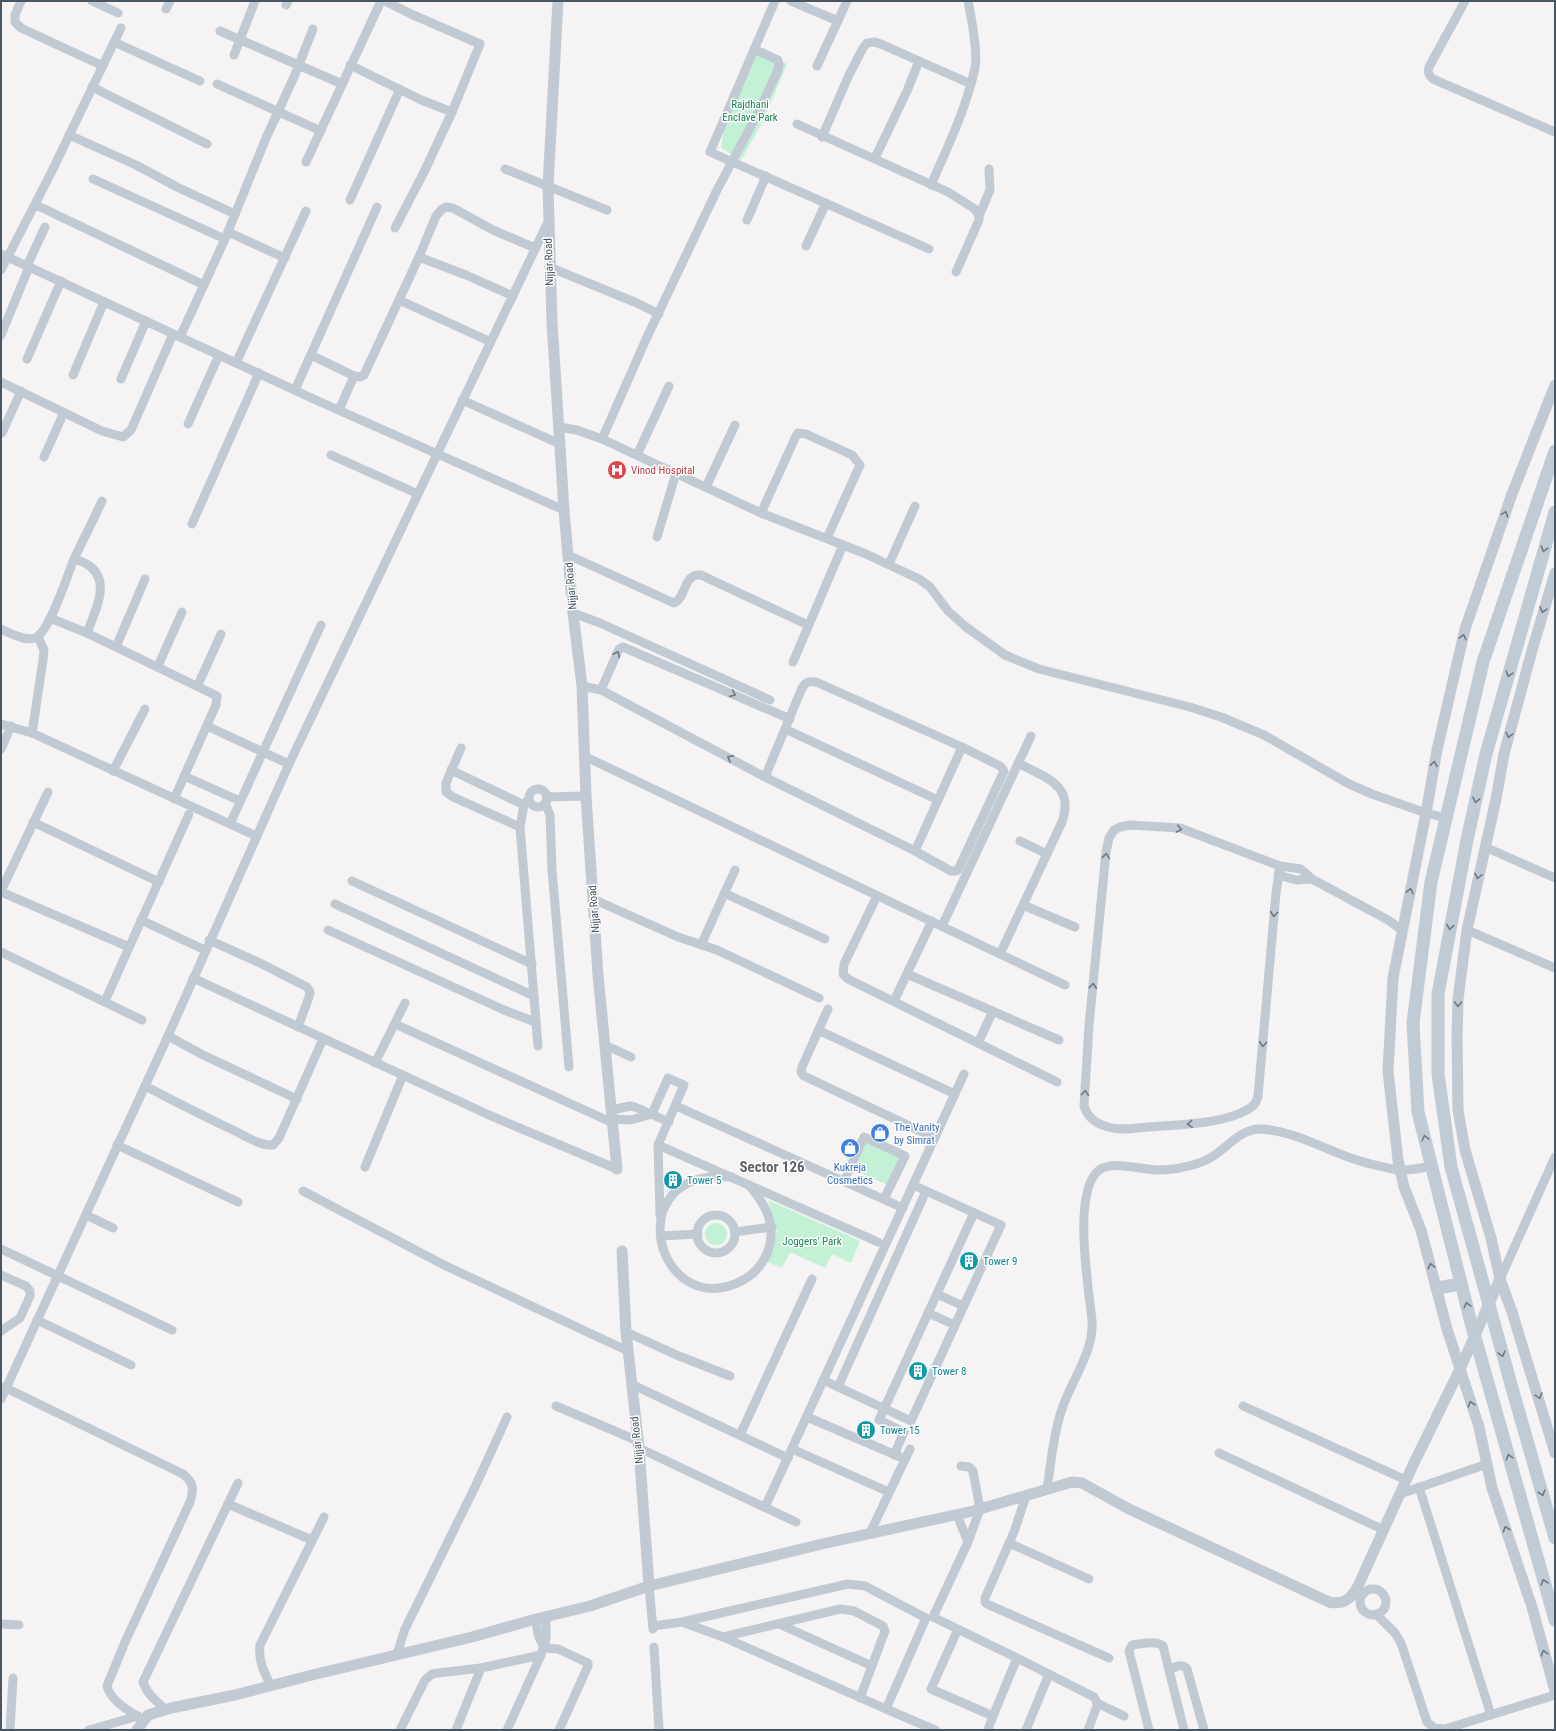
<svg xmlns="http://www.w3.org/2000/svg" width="1556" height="1731" viewBox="0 0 1556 1731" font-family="'Roboto Condensed',sans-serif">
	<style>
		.green { fill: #c3f1d5 }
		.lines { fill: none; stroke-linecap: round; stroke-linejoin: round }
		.minor { stroke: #c1cad2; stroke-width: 9 }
		.tertiary { stroke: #c1cad2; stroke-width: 11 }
		.secondary { stroke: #c1cbd6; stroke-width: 13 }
		.oneway { stroke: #6e7983 }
		.oneway2 { stroke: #6e7984 }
		.labels { text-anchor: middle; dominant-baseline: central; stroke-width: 3; stroke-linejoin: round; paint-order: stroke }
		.park-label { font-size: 11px; fill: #17864f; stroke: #fff }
		.street-label { font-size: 11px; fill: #4a5661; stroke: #fff }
		.health-label { font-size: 11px; fill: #be3a42; stroke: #fff; text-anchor: start }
		.shop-label { font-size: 11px; fill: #366cbe; stroke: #fff; text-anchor: start }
		.culture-label { font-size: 11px; fill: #0d838f; stroke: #fff; text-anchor: start }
		.district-label { font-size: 15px; font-weight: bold; fill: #5f6368; stroke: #fff }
	</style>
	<rect width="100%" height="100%" fill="#f5f3f3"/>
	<g class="green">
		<polygon points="759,50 787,64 763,121 741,160 721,148 724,128"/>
		<polygon points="864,1137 905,1156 890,1186 850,1168"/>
		<polygon points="768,1200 860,1241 851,1263 832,1254 825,1268 790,1252 782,1268 765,1261 777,1232"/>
		<circle cx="716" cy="1234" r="11"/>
	</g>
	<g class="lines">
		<g class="minor">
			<polyline points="21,1 15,15 15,22 21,28 103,66"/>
			<polyline points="92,1 118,13"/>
			<polyline points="385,1 411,14 480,44 452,112 425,170 395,228"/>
			<polyline points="775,1 710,152 929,249"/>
			<polyline points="791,1 838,21"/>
			<path d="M1465,1L1430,65C1427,71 1428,75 1433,79L1555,132"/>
			<polyline points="286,5 288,1"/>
			<polyline points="166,9 170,1"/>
			<polyline points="220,31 342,84"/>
			<polyline points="114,42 200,81"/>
			<polyline points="234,55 255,1"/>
			<polyline points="350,65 419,99 452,112"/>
			<polyline points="817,66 847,1"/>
			<polyline points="217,84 321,131"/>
			<polyline points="92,87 207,144"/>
			<polyline points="797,124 948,192 975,209 979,216 979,220 956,272"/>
			<polyline points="69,135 136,165 177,187 235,214"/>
			<polyline points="822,137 849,75 863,48 867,43 875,42 883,45 971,84"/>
			<polyline points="875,158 907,91 919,61"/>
			<polyline points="306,162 381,1"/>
			<polyline points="505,169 607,210"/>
			<polyline points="93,179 225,239"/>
			<path d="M931,185C948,146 966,109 975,68C978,53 971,16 968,1"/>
			<polyline points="350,200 400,89"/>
			<polyline points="36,205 204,285"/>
			<polyline points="979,216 990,190 989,169"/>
			<polyline points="747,220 766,176"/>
			<polyline points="228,232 285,258"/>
			<polyline points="806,246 826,203"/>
			<polyline points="1,254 318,401 564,510"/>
			<polyline points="419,257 466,275 513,296"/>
			<polyline points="27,266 45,227"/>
			<polyline points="549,267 637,303 659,314"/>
			<polyline points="1,270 51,173 121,28"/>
			<polyline points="399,300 489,341"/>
			<polyline points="1,335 29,267"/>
			<polyline points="180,337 225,239 266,138 294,77 313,29"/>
			<polyline points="311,355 354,376 360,377 364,375 419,257 436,216 442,209 446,207 453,208 493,230 535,248"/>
			<polyline points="27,359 61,281"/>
			<polyline points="236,363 306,211"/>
			<polyline points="73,375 104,302"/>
			<polyline points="121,379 146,321"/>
			<polyline points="1,382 102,431 123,437 131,430 173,334"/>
			<polyline points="295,390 377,207"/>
			<polyline points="462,400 560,444"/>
			<polyline points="339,410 354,376"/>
			<polyline points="188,424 219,355"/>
			<polyline points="559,427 577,430 602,439 761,513 866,554 919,579 930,587 948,611 966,627 1005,655 1039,669 1190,707 1221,717 1264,735 1349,784 1372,794 1426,813 1446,818"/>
			<polyline points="2,433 21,391"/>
			<polyline points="602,439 647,337 717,190 759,111 778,70 779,65 778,60 754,49"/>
			<polyline points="331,455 418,494"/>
			<polyline points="637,455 669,386"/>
			<polyline points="44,457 64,412"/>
			<polyline points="706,487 735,425"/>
			<polyline points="761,513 796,436 798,433 806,434 852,455 860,465 827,538"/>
			<polyline points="192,524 259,373"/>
			<polyline points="657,537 676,473"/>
			<path d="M568,555L674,603C687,597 683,573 701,575L808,625"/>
			<path d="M75,559C80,561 87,563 91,567C111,584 94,613 87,633"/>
			<polyline points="889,564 915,506"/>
			<polyline points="573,613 600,623 770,700"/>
			<polyline points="50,618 87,633 217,696 216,705 174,799"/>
			<path d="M1,629C10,633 29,644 38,636C51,627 67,576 74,559C83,540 93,521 102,501"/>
			<polyline points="116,647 145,579"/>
			<polyline points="793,662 843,545"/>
			<polyline points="158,666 182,612"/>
			<polyline points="198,685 221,634"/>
			<polyline points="582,686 601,690 765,777 915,851 962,747"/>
			<polyline points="601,690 619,649 623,647 790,719"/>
			<polyline points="1,724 32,733 256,836"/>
			<polyline points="207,726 289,764"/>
			<polyline points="785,729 938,800"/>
			<polyline points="32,733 43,660 44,650 38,637"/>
			<polyline points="461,748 446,783 446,792 453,797 520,827"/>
			<polyline points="1,749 11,726"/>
			<polyline points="584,756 1065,985"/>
			<polyline points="451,770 524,805"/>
			<polyline points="113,771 145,709"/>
			<polyline points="184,776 240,801"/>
			<path d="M765,777L802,688C806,682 808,681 816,682L962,747L1000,766L1004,771L958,870L955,871H951L915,851"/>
			<circle cx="538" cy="798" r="9"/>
			<polyline points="547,797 586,796"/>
			<polyline points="529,799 524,805 520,827 538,1046"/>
			<polyline points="545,803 550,815 552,870 569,1067"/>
			<polyline points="33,822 159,882"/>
			<polyline points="230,824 321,625"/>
			<polyline points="1020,841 1047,854"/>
			<polyline points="1485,847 1555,878"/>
			<path d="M1280,866L1276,893L1258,1096C1257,1101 1255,1105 1250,1108C1226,1124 1177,1125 1148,1127C1136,1128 1121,1131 1108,1127C1097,1124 1087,1117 1084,1106L1089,1025L1106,852L1109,838L1114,830L1120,827L1130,825L1180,828L1280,866L1301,869L1312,879L1388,920L1402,930"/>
			<polyline points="1278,875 1296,880 1312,879"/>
			<polyline points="352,881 532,964"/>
			<polyline points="1,891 48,792"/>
			<polyline points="1,892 129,947"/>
			<polyline points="724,893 825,939"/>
			<polyline points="877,896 844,964 843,974 848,979 1057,1082"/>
			<polyline points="593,899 678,937 717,950 819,998"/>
			<polyline points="335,904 534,996"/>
			<polyline points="1023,905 1075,927"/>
			<polyline points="141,920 205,950"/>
			<polyline points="942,926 1031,736"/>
			<polyline points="328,930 504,1010 535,1022"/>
			<polyline points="1467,930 1555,968"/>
			<polyline points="209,940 260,963 307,987 310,992 309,997 298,1027"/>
			<polyline points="701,945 735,870"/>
			<polyline points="1,952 142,1020"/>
			<path d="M1000,954L1062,822C1075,784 1045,778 1018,763"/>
			<polyline points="907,974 1059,1040"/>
			<polyline points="193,978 489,1115 617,1169"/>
			<polyline points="105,1001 189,814"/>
			<polyline points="894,1001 932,921"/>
			<polyline points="828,1009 802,1067 801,1072 804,1076 935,1138"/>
			<polyline points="395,1024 613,1123"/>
			<polyline points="818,1030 955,1094"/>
			<polyline points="168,1036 203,1055 297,1099"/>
			<polyline points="978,1043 993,1011"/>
			<polyline points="605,1045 631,1057"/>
			<polyline points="375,1063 405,1003"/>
			<path d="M145,1086C174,1101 203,1116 233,1130C244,1135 259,1146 273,1145L279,1138L323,1039"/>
			<polyline points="676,1106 903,1208"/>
			<polyline points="612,1110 630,1106 635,1107 669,1122"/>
			<polyline points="613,1119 631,1120 652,1114 668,1078 684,1085 658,1145 660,1215"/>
			<polyline points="117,1145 238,1202"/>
			<polyline points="658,1145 878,1242"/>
			<polyline points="365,1167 403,1075"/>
			<path d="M732,1177C620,1166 653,1315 735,1284C750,1278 762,1267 768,1251C777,1225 766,1205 749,1185"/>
			<polyline points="844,1181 864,1137 905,1156 884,1199"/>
			<polyline points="303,1191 446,1266 628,1351"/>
			<polyline points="86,1215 113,1228"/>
			<circle cx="716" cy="1234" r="19"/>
			<polyline points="735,1232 772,1227"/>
			<polyline points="661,1236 698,1234"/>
			<polyline points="1,1249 172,1330"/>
			<polyline points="1,1275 26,1286 30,1291 30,1296 20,1318 1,1331"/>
			<polyline points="1500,1279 1555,1157"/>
			<polyline points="937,1294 963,1306"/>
			<polyline points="928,1313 955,1325"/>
			<polyline points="37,1320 131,1365"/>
			<polyline points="626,1332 679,1356 730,1376"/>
			<polyline points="823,1380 911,1421 1001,1225 913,1185"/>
			<polyline points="631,1384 788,1458"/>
			<path d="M2,1387L6,1388L183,1474C194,1483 194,1489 190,1502L125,1642L107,1686C111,1702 130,1711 143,1720"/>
			<polyline points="838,1387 926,1191"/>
			<polyline points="1,1399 168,1036 289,764 548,222"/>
			<polyline points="556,1406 638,1441"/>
			<polyline points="1243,1406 1406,1480"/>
			<polyline points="807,1417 905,1459"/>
			<polyline points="740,1435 812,1279"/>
			<polyline points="639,1448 796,1522"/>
			<polyline points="792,1449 889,1492"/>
			<polyline points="1219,1453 1384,1530"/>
			<polyline points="894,1455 904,1432 879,1420 974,1213"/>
			<polyline points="1419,1487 1491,1715"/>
			<path d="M1047,1489C1051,1463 1053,1436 1061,1412C1070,1382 1094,1353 1092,1321C1089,1289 1072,1194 1098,1171C1111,1159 1142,1170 1158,1170C1171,1170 1187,1167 1199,1163C1223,1156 1236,1129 1260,1129C1291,1130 1320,1147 1348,1157C1364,1163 1382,1167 1398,1170C1408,1171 1421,1168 1432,1166"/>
			<polyline points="1400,1494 1487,1464"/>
			<polyline points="1026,1496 1014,1532 985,1598 985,1602 987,1604 1109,1658"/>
			<polyline points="228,1504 312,1540"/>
			<polyline points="765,1507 964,1074"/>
			<polyline points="957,1515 968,1542"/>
			<polyline points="870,1533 910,1449"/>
			<polyline points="1009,1543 1089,1579"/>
			<polyline points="649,1586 653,1629"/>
			<circle cx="1373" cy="1602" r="13"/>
			<polyline points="1376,1614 1395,1633 1401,1643 1427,1722 1434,1728 1445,1729 1555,1695"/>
			<path d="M536,1619C537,1628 537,1638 544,1645"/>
			<polyline points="1,1624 19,1625"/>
			<polyline points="779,1624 872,1666"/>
			<polyline points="653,1626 682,1622 848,1584 865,1586 926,1618 886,1709 723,1637 682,1622"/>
			<polyline points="958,1629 931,1689 993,1716 1017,1658 933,1617 968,1542 980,1509 973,1471 969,1467 961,1466"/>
			<polyline points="723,1637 840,1609 854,1611 883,1626 885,1631 860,1698"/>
			<polyline points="654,1647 659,1730"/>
			<polyline points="543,1648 558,1649 588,1663 588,1666 559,1730"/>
			<polyline points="397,1654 405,1629 474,1489 507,1417"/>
			<polyline points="1017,1658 1094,1697 1097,1703 1097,1706 1088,1730"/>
			<path d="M1169,1669C1176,1667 1182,1663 1187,1669L1204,1730"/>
			<path d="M271,1686C264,1672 258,1660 260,1645L324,1517"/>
			<polyline points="1097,1703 1124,1716"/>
			<path d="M165,1709C156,1701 147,1694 143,1682L238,1483"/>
			<polyline points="886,1709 935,1730"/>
			<polyline points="10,1730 13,1678"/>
			<polyline points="89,1730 138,1716"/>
			<polyline points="400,1730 425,1680 432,1674 438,1673 481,1668"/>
			<polyline points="456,1730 481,1668 541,1655"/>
			<polyline points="507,1730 541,1655 546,1639 546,1616"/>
			<polyline points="988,1730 993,1716"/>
			<polyline points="1026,1730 1049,1674"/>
			<path d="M1149,1730L1129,1651L1132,1645C1142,1644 1155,1640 1163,1646L1184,1730"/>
		</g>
		<g class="tertiary">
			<polyline points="558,1 548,186 552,322 564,510 573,613 582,686 586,796 598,975 617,1169"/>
			<polyline points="1555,385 1512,494 1465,629 1437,750 1426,813 1393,978 1388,1071 1398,1160 1404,1187 1421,1230 1447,1329 1479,1427 1492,1488 1532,1607 1555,1691"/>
			<polyline points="1555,573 1533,647 1504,754 1496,799 1467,930 1458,999 1457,1036 1458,1110 1465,1150 1491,1238 1500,1279 1512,1312 1555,1453"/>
			<polyline points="622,1251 626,1332 639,1448 649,1586"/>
			<path d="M137,1730L148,1715L171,1708L235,1695L312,1675L472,1637L536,1619L590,1606L649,1586L822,1544L973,1511L1072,1482L1082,1483L1127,1508L1329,1602C1344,1605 1351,1599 1358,1586L1413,1465L1460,1369L1500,1279"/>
		</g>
		<g class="secondary">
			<polyline points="1555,451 1483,662 1431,882 1413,1023 1418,1112 1471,1323 1555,1620"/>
			<polyline points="1555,512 1486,754 1467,840 1438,994 1438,1074 1451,1167 1512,1388 1555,1538"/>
			<polyline points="1437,1288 1461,1284"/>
		</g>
	</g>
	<defs><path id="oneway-chevron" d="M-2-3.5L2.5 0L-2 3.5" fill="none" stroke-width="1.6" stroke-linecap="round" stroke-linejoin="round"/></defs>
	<g class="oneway">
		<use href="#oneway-chevron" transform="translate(1505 514) rotate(-70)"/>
		<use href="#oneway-chevron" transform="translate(1543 610) rotate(107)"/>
		<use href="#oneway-chevron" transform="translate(1463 637) rotate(-76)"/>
		<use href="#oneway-chevron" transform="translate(617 654) rotate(-63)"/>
		<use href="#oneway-chevron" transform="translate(733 694) rotate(24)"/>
		<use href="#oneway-chevron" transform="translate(1509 735) rotate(104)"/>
		<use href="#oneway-chevron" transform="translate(730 758) rotate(-152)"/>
		<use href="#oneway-chevron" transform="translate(1434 764) rotate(-81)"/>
		<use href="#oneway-chevron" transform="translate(1179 829) rotate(11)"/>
		<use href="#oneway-chevron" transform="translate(1106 856) rotate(-84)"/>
		<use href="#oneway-chevron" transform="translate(1478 876) rotate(102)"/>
		<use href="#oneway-chevron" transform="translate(1410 891) rotate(-77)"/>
		<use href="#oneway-chevron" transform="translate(1274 914) rotate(95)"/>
		<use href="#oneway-chevron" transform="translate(1093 986) rotate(-85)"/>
		<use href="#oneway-chevron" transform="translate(1458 1004) rotate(92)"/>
		<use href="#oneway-chevron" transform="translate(1263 1044) rotate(95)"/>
		<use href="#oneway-chevron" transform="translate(1085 1093) rotate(-86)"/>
		<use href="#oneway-chevron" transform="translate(1190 1124) rotate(175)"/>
		<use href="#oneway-chevron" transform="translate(1431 1266) rotate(-105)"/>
		<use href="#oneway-chevron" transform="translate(1539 1396) rotate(72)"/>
		<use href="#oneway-chevron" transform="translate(1471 1404) rotate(-108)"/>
		<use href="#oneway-chevron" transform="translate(1506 1529) rotate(-109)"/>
		<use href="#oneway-chevron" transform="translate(1544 1653) rotate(-106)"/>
	</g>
	<g class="oneway2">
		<use href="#oneway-chevron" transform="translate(1544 549) rotate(106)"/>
		<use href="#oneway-chevron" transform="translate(1509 674) rotate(106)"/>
		<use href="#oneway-chevron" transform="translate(1476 800) rotate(102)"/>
		<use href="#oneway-chevron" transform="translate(1450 927) rotate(100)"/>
		<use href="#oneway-chevron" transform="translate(1425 1138) rotate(-104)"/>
		<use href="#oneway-chevron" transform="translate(1467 1305) rotate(-104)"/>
		<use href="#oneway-chevron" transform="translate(1502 1354) rotate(75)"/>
		<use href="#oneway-chevron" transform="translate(1509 1457) rotate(-106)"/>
		<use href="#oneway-chevron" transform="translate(1542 1493) rotate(74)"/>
		<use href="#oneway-chevron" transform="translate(1544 1582) rotate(-106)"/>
	</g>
	<defs>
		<g id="hospital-disc" transform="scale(1)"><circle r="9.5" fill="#e0444e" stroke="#fff"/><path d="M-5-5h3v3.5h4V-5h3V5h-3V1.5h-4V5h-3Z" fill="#fff"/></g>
		<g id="shop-disc" transform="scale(1)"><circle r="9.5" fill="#3f7fe0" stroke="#fff"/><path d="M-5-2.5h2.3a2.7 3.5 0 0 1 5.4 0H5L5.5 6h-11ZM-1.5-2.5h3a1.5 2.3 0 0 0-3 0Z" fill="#fff"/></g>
		<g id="building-disc" transform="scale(1)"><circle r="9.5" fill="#0f9aa8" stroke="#fff"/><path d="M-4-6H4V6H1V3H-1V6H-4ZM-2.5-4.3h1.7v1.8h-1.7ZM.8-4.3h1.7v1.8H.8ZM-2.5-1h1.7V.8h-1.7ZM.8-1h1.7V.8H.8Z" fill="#fff"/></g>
	</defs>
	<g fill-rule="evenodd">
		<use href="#hospital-disc" x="617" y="470"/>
		<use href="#shop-disc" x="880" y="1133"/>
		<use href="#shop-disc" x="850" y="1148"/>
		<use href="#building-disc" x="673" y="1180"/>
		<use href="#building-disc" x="969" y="1261"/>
		<use href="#building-disc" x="918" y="1371"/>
		<use href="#building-disc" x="866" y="1430"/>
	</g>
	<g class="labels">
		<g class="park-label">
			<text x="750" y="104">Rajdhani<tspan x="750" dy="13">Enclave Park</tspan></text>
			<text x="812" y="1241">Joggers' Park</text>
		</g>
		<g class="street-label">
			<text transform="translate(549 262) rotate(-92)">Nijjar Road</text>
			<text transform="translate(571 586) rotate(-95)">Nijjar Road</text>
			<text transform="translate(594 909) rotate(-94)">Nijjar Road</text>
			<text transform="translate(637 1440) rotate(-96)">Nijjar Road</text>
		</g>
		<g class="health-label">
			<text x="631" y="470">Vinod Hospital</text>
		</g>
		<g class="shop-label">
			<text x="894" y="1127">The Vanity<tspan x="894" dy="13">by Simrat</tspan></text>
			<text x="850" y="1167" text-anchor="middle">Kukreja<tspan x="850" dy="13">Cosmetics</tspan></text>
		</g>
		<g class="culture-label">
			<text x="687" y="1180">Tower 5</text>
			<text x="983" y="1261">Tower 9</text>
			<text x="932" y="1371">Tower 8</text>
			<text x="880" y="1430">Tower 15</text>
		</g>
		<g class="district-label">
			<text x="772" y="1167">Sector 126</text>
		</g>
	</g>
	<rect width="1556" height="1731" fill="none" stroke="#4a5661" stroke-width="4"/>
</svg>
